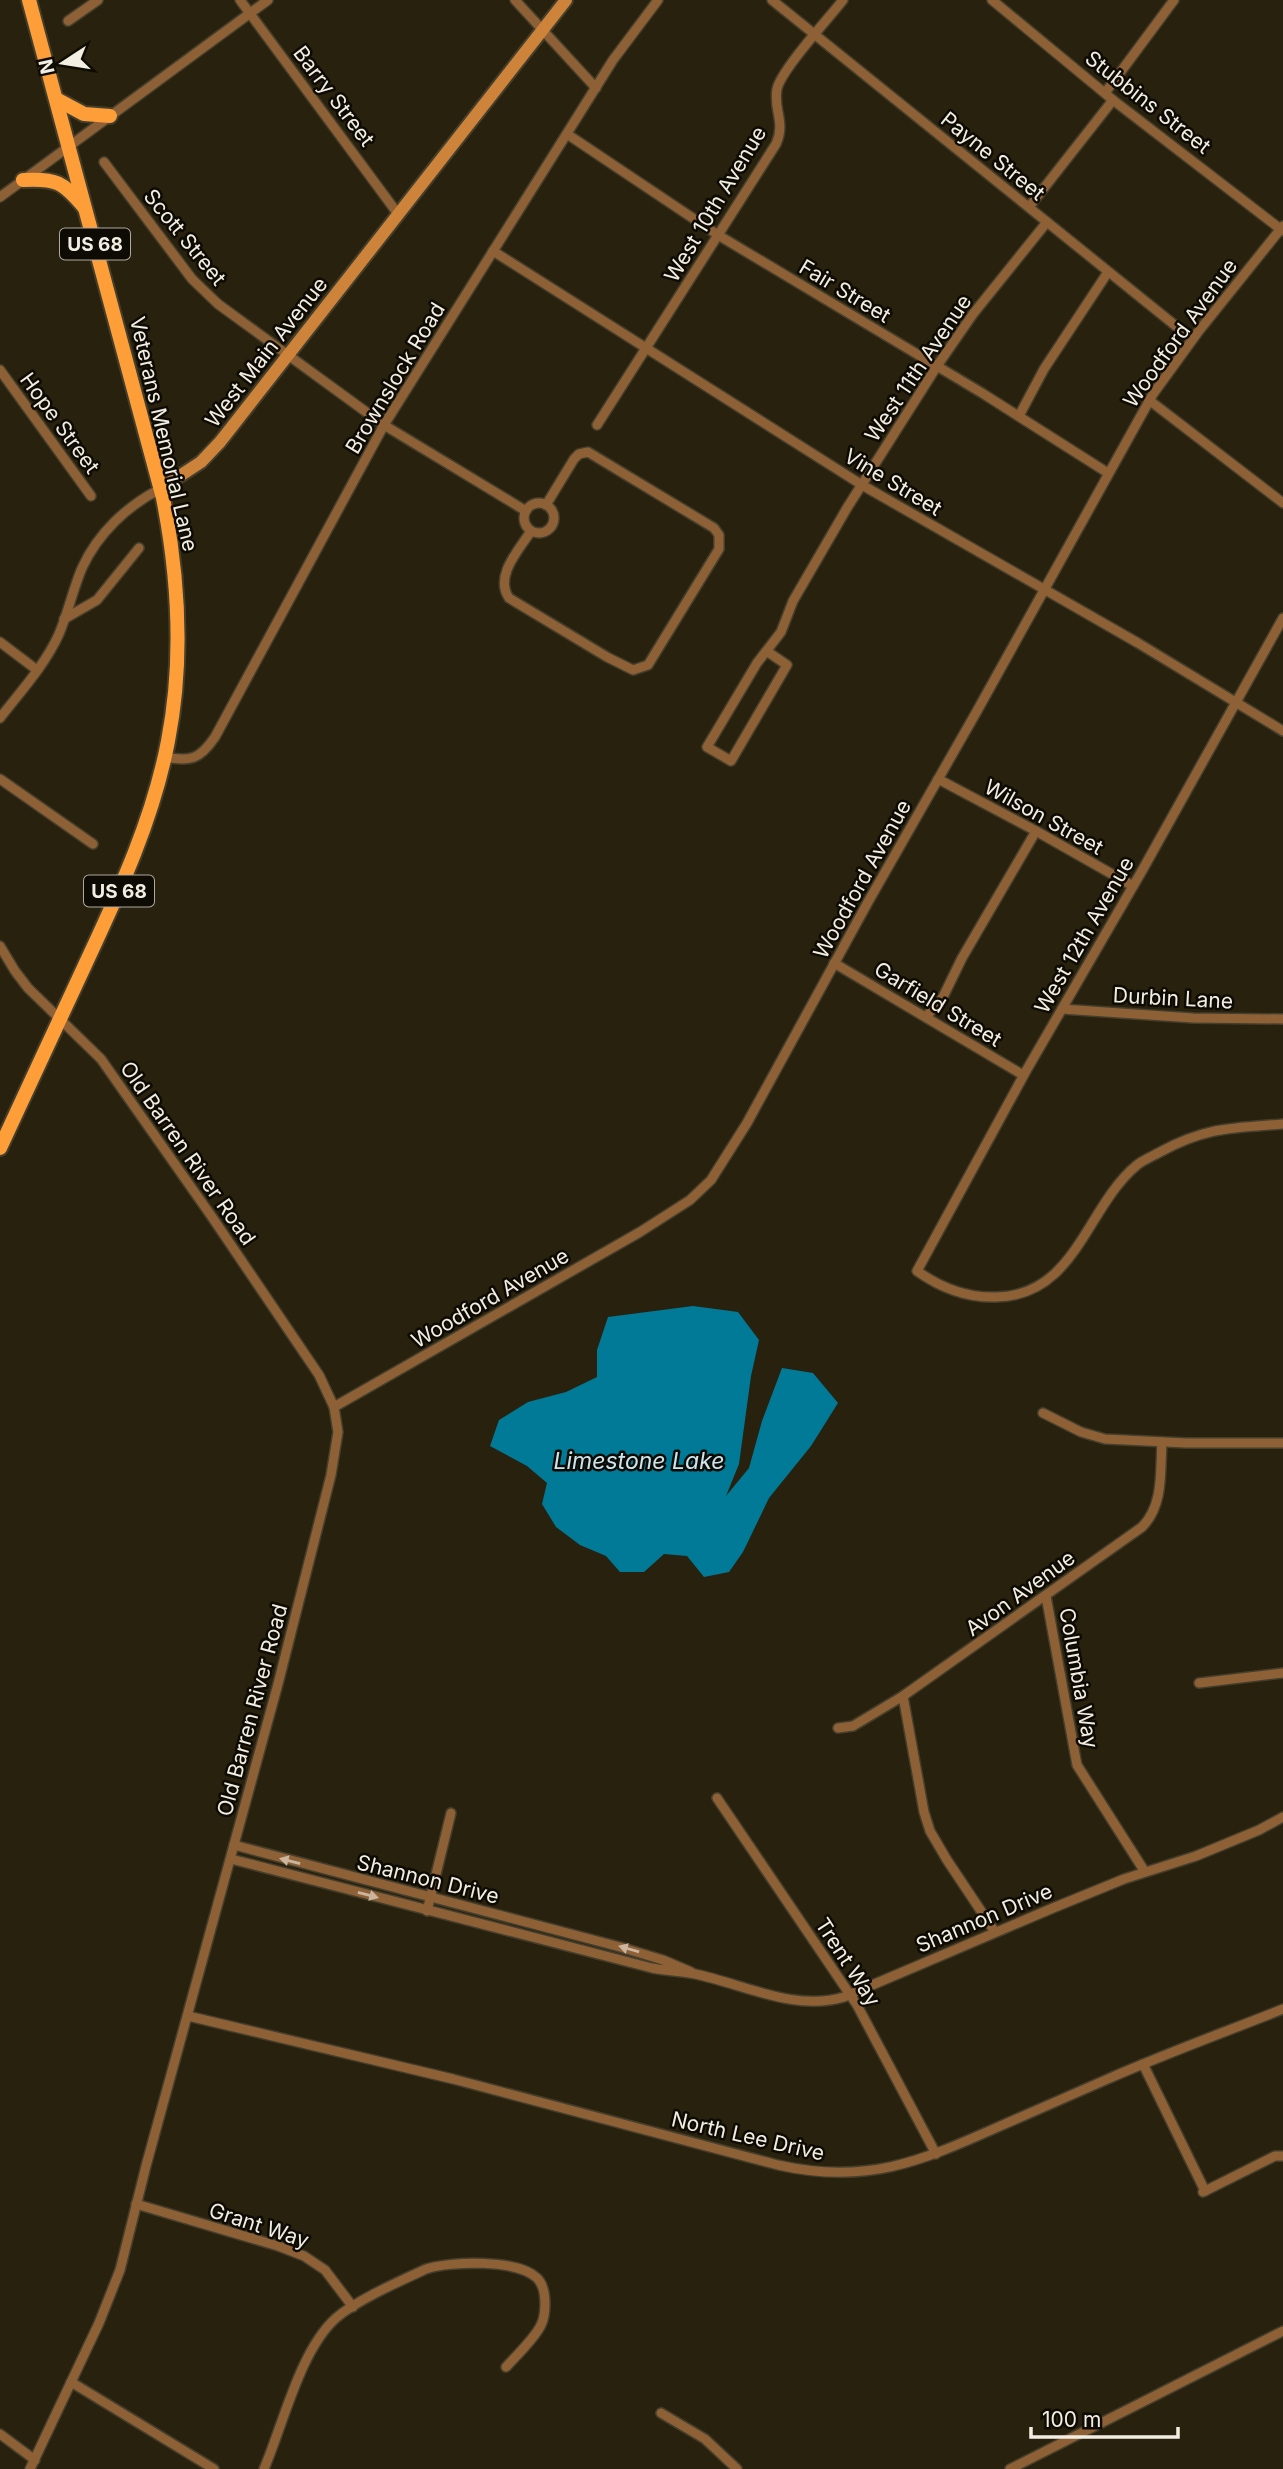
<svg xmlns="http://www.w3.org/2000/svg" width="1283" height="2469" viewBox="0 0 1283 2469" font-family="Inter,sans-serif">
	<style>
		.water { fill: #007a97 }
		.lines { fill: none; stroke-linecap: round; stroke-linejoin: round }
		.street-casing { stroke: #443e2c; stroke-width: 12 }
		.secondary-casing { stroke: #443e2c; stroke-width: 16 }
		.primary-casing { stroke: #443e2c; stroke-width: 18 }
		.street { stroke: #8e6036; stroke-width: 9 }
		.secondary { stroke: #cd833a; stroke-width: 12 }
		.primary { stroke: #fd9e39; stroke-width: 14 }
		.oneway { fill: #cbb59e }
		.labels { text-anchor: middle; dominant-baseline: central; stroke-width: 5; stroke-linejoin: round; paint-order: stroke }
		.shield { fill: #0e0b04; stroke: #aeaaa0; stroke-width: 2 }
		.shield-label { font-size: 19px; font-weight: bold; fill: #f3eee3 }
		.street-label { font-size: 21px; fill: #f3eee3; stroke: #0e0b04 }
		.water-label { font-size: 23px; font-style: italic; fill: #cce6f0; stroke: #0e0b04 }
	</style>
	<rect width="100%" height="100%" fill="#28210e"/>
	<polygon class="water" points="693,1306 738,1312 759,1340 751,1376 739,1464 726,1496 749,1468 762,1421 782,1368 813,1373 838,1403 811,1446 769,1498 743,1552 729,1572 704,1577 687,1556 664,1554 644,1572 620,1572 606,1556 580,1545 556,1527 542,1504 547,1483 527,1466 490,1446 499,1420 528,1402 566,1392 597,1377 597,1350 608,1317"/>
	<g class="lines">
		<g class="street-casing">
			<g id="street">
				<polyline points="240,0 398,214"/>
				<polyline points="515,0 596,88"/>
				<polyline points="772,0 1192,339"/>
				<polyline points="992,0 1113,100 1283,231"/>
				<polyline points="68,21 98,0"/>
				<polyline points="1105,93 1174,0"/>
				<polyline points="567,134 718,235 982,393 1108,473"/>
				<polyline points="104,162 192,279 218,304 384,425 526,511"/>
				<polyline points="0,197 268,0"/>
				<polyline points="1029,207 1113,100"/>
				<polyline points="493,251 862,485 1138,643 1283,731"/>
				<polyline points="0,370 91,496"/>
				<polyline points="1149,400 1283,503"/>
				<polyline points="1019,416 1044,369 1108,272"/>
				<path d="M597,425L776,144C786,122 773,110 777,89C781,70 829,18 843,0"/>
				<circle cx="539" cy="518" r="15"/>
				<path d="M531,531C519,550 494,576 509,598L607,657L633,670L648,665L719,549V535L714,528L588,452L579,454L574,459L546,505"/>
				<path d="M1283,618L1143,869L1026,1071L917,1271C941,1288 966,1298 996,1297C1076,1296 1086,1207 1137,1165C1143,1160 1153,1156 1160,1152C1206,1127 1232,1128 1283,1124"/>
				<polyline points="64,619 97,600 139,548"/>
				<polyline points="0,642 37,670"/>
				<polyline points="768,652 787,665 731,761 707,747 757,663 781,632 793,601 847,508 937,366 973,314 1047,222"/>
				<path d="M0,718C21,691 45,665 59,634C68,613 73,589 82,568C98,533 127,506 160,489"/>
				<path d="M165,757C191,762 200,759 215,737L384,425L613,60L658,0"/>
				<polyline points="0,779 93,844"/>
				<polyline points="938,779 1036,831 1133,886"/>
				<polyline points="0,946 15,971 28,988 101,1059 212,1217 319,1375 334,1407 338,1432 331,1475 278,1684 146,2166 120,2270 99,2323 30,2469"/>
				<polyline points="834,963 1023,1075"/>
				<polyline points="1062,1009 1193,1018 1283,1019"/>
				<polyline points="926,1017 943,997 962,958 1036,831"/>
				<polyline points="334,1407 640,1232 690,1200 711,1180 747,1123 868,902 977,711 1153,394 1198,332 1283,226"/>
				<polyline points="1043,1413 1081,1432 1105,1439 1186,1443 1283,1443"/>
				<polyline points="1046,1596 1077,1765 1145,1872"/>
				<polyline points="1199,1683 1283,1673"/>
				<polyline points="903,1696 924,1812 930,1831 947,1860 995,1932"/>
				<path d="M838,1728L853,1726L903,1696L1142,1527C1164,1505 1160,1471 1162,1442"/>
				<polyline points="717,1798 857,2005 936,2154"/>
				<polyline points="234,1845 620,1947 663,1960 691,1972"/>
				<path d="M231,1859L652,1968C667,1971 681,1971 695,1974C743,1984 795,2012 844,1997L1053,1908L1124,1879L1196,1856L1259,1830L1283,1817"/>
				<polyline points="427,1911 451,1813"/>
				<path d="M188,2016L453,2079L778,2165C866,2185 919,2162 998,2127C1035,2111 1073,2094 1110,2078C1167,2053 1225,2032 1283,2009"/>
				<polyline points="1143,2064 1205,2191"/>
				<polyline points="1203,2192 1275,2156 1283,2156"/>
				<polyline points="136,2204 278,2246 304,2256 325,2270 353,2307"/>
				<polyline points="71,2382 214,2469"/>
				<polyline points="661,2413 705,2439 737,2469"/>
				<polyline points="0,2434 35,2460"/>
				<path d="M264,2469C283,2425 300,2350 336,2318C357,2300 400,2281 426,2269C451,2261 517,2259 537,2278C544,2285 545,2295 545,2304C545,2310 544,2319 541,2325C535,2338 516,2356 506,2367"/>
				<polyline points="1010,2469 1283,2331"/>
			</g>
		</g>
		<g class="secondary-casing">
			<polyline id="secondary" points="160,489 201,462 220,442 566,0"/>
		</g>
		<g class="primary-casing">
			<g id="primary">
				<polyline points="56,99 84,114 110,116"/>
				<path d="M23,180C56,178 63,182 84,207"/>
				<path d="M0,1148C28,1087 57,1026 85,965C119,892 153,820 168,741C184,659 179,579 163,498L29,0"/>
			</g>
		</g>
		<use href="#street" class="street"/>
		<use href="#secondary" class="secondary"/>
		<use href="#primary" class="primary"/>
	</g>
	<defs><path id="oneway-solid" d="M-6-.8H1V-3.2L6.5 0L1 3.2V.8H-6Z" transform="scale(1.75)"/></defs>
	<g class="oneway">
		<use href="#oneway-solid" transform="translate(290 1861) rotate(-166)"/>
		<use href="#oneway-solid" transform="translate(368 1895) rotate(15)"/>
		<use href="#oneway-solid" transform="translate(629 1949) rotate(-164)"/>
	</g>
	<g class="labels">
		<g class="shield">
			<rect x="60" y="228.5" width="70" height="31" rx="5"/>
			<rect x="84" y="875.5" width="70" height="31" rx="5"/>
		</g>
		<g class="shield-label">
			<text x="95" y="244">US 68</text>
			<text x="119" y="891">US 68</text>
		</g>
		<g class="street-label">
			<text transform="translate(334 96) rotate(53)">Barry Street</text>
			<text transform="translate(1148 102) rotate(38)">Stubbins Street</text>
			<text transform="translate(993 156) rotate(39)">Payne Street</text>
			<text transform="translate(715 204) rotate(-59)">West 10th Avenue</text>
			<text transform="translate(185 237) rotate(51)">Scott Street</text>
			<text transform="translate(845 291) rotate(31)">Fair Street</text>
			<text transform="translate(1180 333) rotate(-54)">Woodford Avenue</text>
			<text transform="translate(266 352) rotate(-52)">West Main Avenue</text>
			<text transform="translate(918 368) rotate(-56)">West 11th Avenue</text>
			<text transform="translate(395 378) rotate(-59)">Brownslock Road</text>
			<text transform="translate(60 423) rotate(54)">Hope Street</text>
			<text transform="translate(164 434) rotate(77)">Veterans Memorial Lane</text>
			<text transform="translate(893 482) rotate(31)">Vine Street</text>
			<text transform="translate(1044 817) rotate(29)">Wilson Street</text>
			<text transform="translate(862 879) rotate(-61)">Woodford Avenue</text>
			<text transform="translate(1084 935) rotate(-60)">West 12th Avenue</text>
			<text transform="translate(1173 998) rotate(3)">Durbin Lane</text>
			<text transform="translate(938 1004) rotate(31)">Garfield Street</text>
			<text transform="translate(188 1153) rotate(55)">Old Barren River Road</text>
			<text transform="translate(490 1298) rotate(-30)">Woodford Avenue</text>
			<text transform="translate(1020 1593) rotate(-36)">Avon Avenue</text>
			<text transform="translate(1079 1678) rotate(80)">Columbia Way</text>
			<text transform="translate(252 1710) rotate(-75)">Old Barren River Road</text>
			<text transform="translate(428 1879) rotate(14)">Shannon Drive</text>
			<text transform="translate(984 1918) rotate(-23)">Shannon Drive</text>
			<text transform="translate(848 1962) rotate(57)">Trent Way</text>
			<text transform="translate(748 2136) rotate(13)">North Lee Drive</text>
			<text transform="translate(259 2225) rotate(18)">Grant Way</text>
		</g>
		<g class="water-label">
			<text x="639" y="1461">Limestone Lake</text>
		</g>
	</g>
	<g transform="translate(63 63) rotate(258)" stroke="#0e0b04" stroke-width="5" paint-order="stroke">
	<path d="M0-5L12 26L0 18L-12 26Z" fill="#f3eee3"/>
	<text y="-10" font-size="19" font-weight="bold" text-anchor="middle" fill="#f3eee3">N</text>
	</g>
	<path d="M1031 2427v10h147v-10" fill="none" stroke="#f3eee3" stroke-width="3.5"/>
	<text x="1042" y="2427" font-size="21" fill="#f3eee3" stroke="#0e0b04" stroke-width="5" paint-order="stroke">100 m</text>
</svg>
